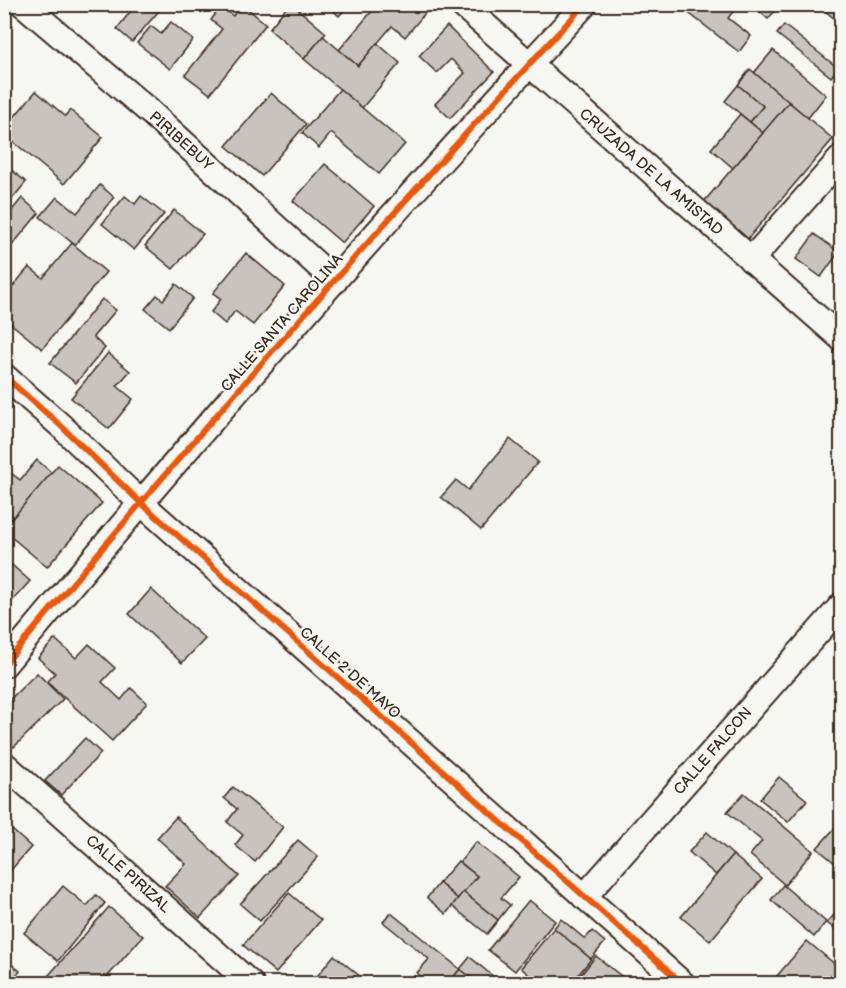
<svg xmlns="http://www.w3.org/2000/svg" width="846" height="988" viewBox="0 0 846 988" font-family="'Balsamiq Sans',sans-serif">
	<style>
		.building { fill: #c8c3be; stroke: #3b2a1e; stroke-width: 1.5 }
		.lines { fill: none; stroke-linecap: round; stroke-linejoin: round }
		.minor-casing { stroke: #3b2a1e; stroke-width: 28 }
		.minor { stroke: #f6f6f2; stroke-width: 24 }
		.cycleway-casing { stroke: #f6f6f2; stroke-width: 10 }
		.cycleway { stroke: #e8590c; stroke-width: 6 }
		.labels { text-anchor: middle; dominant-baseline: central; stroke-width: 5; stroke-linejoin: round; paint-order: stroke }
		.street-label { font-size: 15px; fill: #3b2a1e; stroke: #f6f6f2 }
	</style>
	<rect width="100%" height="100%" fill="#f6f6f2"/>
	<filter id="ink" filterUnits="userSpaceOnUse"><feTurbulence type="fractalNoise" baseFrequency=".0167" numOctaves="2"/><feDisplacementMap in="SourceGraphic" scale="12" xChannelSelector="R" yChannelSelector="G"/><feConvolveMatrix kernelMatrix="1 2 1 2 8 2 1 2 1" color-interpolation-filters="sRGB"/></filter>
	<g filter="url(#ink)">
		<g class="building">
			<polygon points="136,4 165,4 132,42 117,29"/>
			<polygon points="242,4 266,24 210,94 185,75 222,29 211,20 221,6 233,16"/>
			<polygon points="289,4 292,4 326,33 304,59 269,29"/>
			<polygon points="326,4 350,4 339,16"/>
			<polygon points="378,4 398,4 402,8 405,4 432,5 405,37 392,26 358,66 339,50"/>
			<polygon points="677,4 729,4 735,9 728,18 751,36 739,52"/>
			<polygon points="751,4 781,4 768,19"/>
			<polygon points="829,4 842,4 842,25 824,10"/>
			<polygon points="171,22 193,40 170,69 137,43 151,26 161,34"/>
			<polygon points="784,25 838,68 831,77 777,34"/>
			<polygon points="447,26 494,72 450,118 435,104 465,73 451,59 437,73 419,56"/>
			<polygon points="323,36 358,66 377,43 400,63 362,108 304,59"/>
			<polygon points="773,50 826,95 808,118 754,73"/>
			<polygon points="750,69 789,102 763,133 750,122 763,106 738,85"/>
			<polygon points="738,85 763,106 750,122 725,101"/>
			<polygon points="340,89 405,144 379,174 331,133 319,148 302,133"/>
			<polygon points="36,91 65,116 70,110 103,137 64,184 4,134 4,129"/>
			<polygon points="271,93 306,124 262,176 226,146"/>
			<polygon points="789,102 833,139 746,241 702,204"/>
			<polygon points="740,114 763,133 733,168 711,149"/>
			<polygon points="4,164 26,182 4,209"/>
			<polygon points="325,164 374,206 342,243 293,201"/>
			<polygon points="100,185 114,197 75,245 40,217 57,197 77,213"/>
			<polygon points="125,196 135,204 141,196 164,214 134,250 102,224"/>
			<polygon points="22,198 39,213 4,255 4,220"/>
			<polygon points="174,210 203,234 173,269 145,246"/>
			<polygon points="814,234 839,252 821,277 796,259"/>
			<polygon points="72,243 106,272 42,349 4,318 4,297 29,267 43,278"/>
			<polygon points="246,253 285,286 253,325 235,311 225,324 211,312 221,299 213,293"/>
			<polygon points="176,284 193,298 169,328 145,309 157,295 163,300"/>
			<polygon points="102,299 116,310 93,337 105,348 76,383 50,363"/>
			<polygon points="108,353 130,371 117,386 133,399 109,429 71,398"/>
			<polygon points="510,439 538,462 481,530 441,497 456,480 468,490"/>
			<polygon points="37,460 52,473 14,517 4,509 4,498 7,495 4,492 4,480 11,473 20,480"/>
			<polygon points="58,465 102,503 47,567 4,531 4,528"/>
			<polygon points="4,558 30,581 4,610"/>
			<polygon points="151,589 205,639 182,663 129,614"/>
			<polygon points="55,639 76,658 89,644 115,668 102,682 121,700 131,688 147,703 112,741 47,682 55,673 38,658"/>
			<polygon points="37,673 63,699 14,747 4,738 4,705"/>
			<polygon points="85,738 101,753 61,795 45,781"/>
			<polygon points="779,777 807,800 788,822 760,799"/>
			<polygon points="233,787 283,827 255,862 235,845 243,835 227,822 237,809 224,798"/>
			<polygon points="744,793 813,851 785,885 750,855 762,841 727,812"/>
			<polygon points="176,817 239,876 200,918 165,886 186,864 157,838"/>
			<polygon points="842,820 842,869 817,848"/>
			<polygon points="11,829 31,847 4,878 4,836"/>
			<polygon points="707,832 733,855 716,875 689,852"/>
			<polygon points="298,840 318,857 260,921 240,904"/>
			<polygon points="476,842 519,877 501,898 510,905 498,920 463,892 477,876 460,862"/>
			<polygon points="733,855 762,879 710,941 681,917"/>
			<polygon points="458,861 477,876 458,899 439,883"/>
			<polygon points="439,883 458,899 446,914 427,898"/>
			<polygon points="783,885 826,922 814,937 771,900"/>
			<polygon points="63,886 87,906 96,895 105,903 58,961 24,933"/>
			<polygon points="463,892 498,920 487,934 452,906"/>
			<polygon points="289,893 321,920 276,973 243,945"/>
			<polygon points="529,900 555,921 515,971 488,950"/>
			<polygon points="842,906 842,935 827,923"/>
			<polygon points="109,907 143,936 101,984 41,984"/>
			<polygon points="391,913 460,969 448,984 430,984 417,973 429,959 383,922"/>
			<polygon points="561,919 585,939 592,931 605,942 591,959 554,928"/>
			<polygon points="554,928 591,959 571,984 540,984 521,968"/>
			<polygon points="807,941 842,970 842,984 770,984"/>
			<polygon points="334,955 361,977 355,984 311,984"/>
			<polygon points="596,956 626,980 624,984 577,984 575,982"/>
			<polygon points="470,957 502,984 479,984 460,969"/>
			<polygon points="4,958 20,971 9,984 4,984"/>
			<polygon points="460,969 477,982 477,984 448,984"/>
		</g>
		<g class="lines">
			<g class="minor-casing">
				<g id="minor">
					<polyline points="23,4 150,112 335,281"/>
					<polyline points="461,4 842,339"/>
					<polyline points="751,260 842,157"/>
					<polyline points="4,376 60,425 140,502 683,984"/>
					<path d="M4,665C192,440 385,219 585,4"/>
					<polyline points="4,764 251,984"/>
					<polyline points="584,897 842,605"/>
				</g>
			</g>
			<use href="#minor" class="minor"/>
			<g class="cycleway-casing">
				<g id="cycleway">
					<polyline points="4,376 60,425 140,502 683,984"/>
					<path d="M4,665C192,440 385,219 585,4"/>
				</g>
			</g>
			<use href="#cycleway" class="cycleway"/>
		</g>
	</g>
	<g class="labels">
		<g class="street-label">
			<text transform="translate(181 141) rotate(42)">PIRIBEBUY</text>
			<text transform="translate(651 172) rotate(41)">CRUZADA DE LA AMISTAD</text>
			<text transform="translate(282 323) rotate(-49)">CALLE SANTA CAROLINA</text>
			<text transform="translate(350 673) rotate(42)">CALLE 2 DE MAYO</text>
			<text transform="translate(713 751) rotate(-49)">CALLE FALCON</text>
			<text transform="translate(128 874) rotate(42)">CALLE PIRIZAL</text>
		</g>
	</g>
	<rect width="846" height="988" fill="none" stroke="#f6f6f2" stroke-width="24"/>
	<rect x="12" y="12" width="822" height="964" fill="none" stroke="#3b2a1e" stroke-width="2" filter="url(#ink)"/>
</svg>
